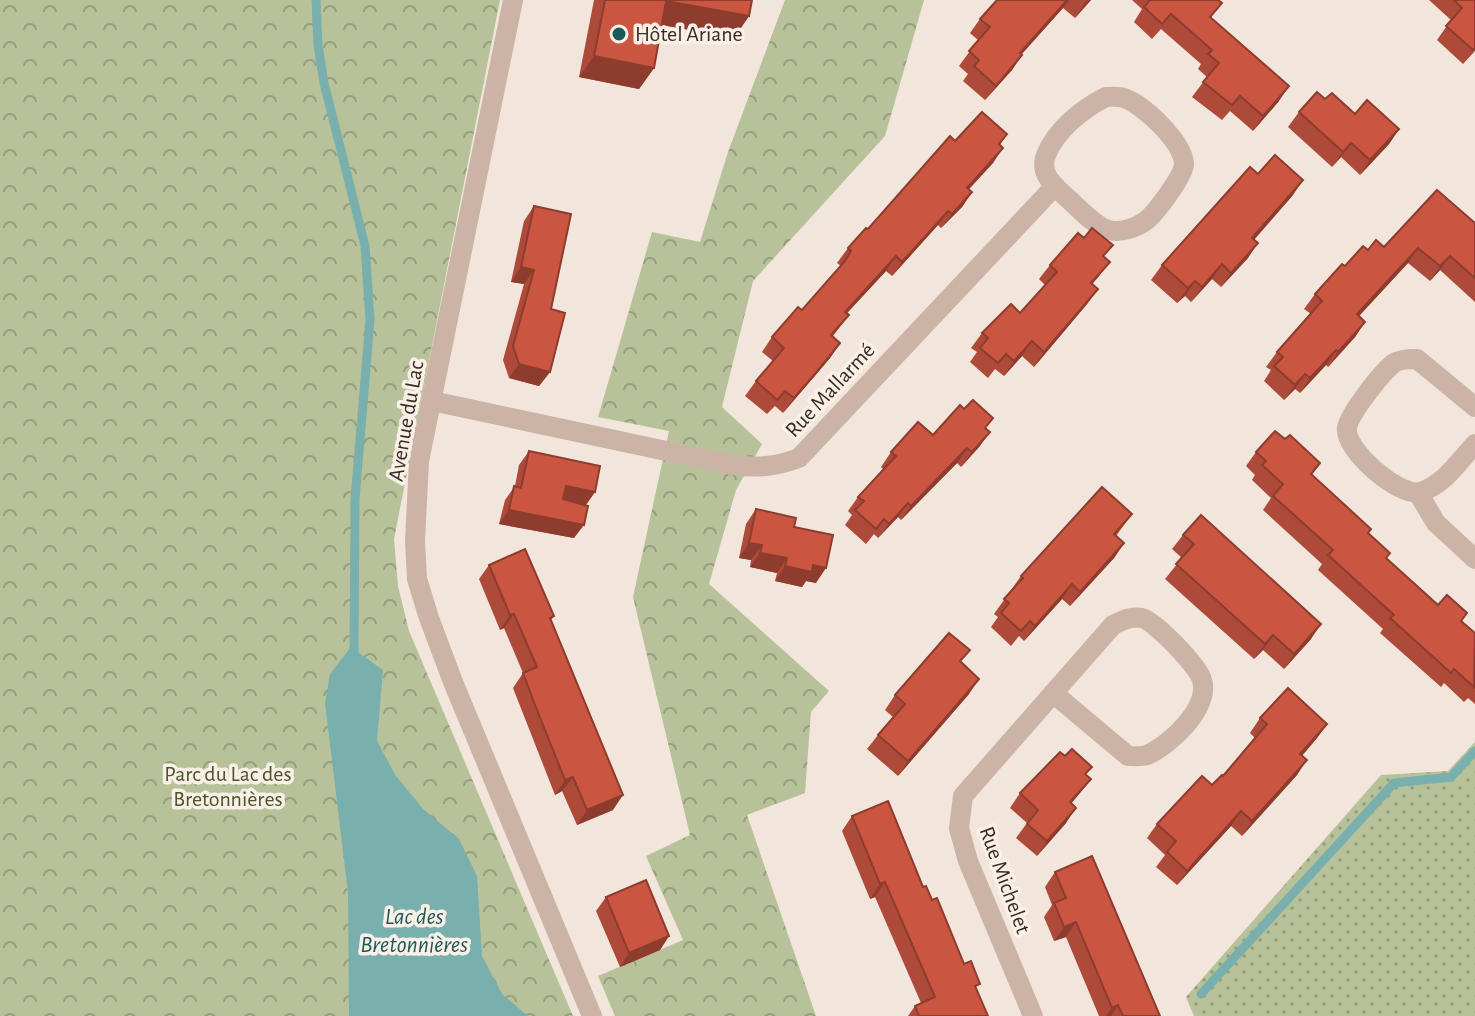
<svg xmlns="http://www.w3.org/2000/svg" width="1475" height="1016" viewBox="0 0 1475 1016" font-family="'Alegreya Sans',sans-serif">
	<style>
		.grass { fill: url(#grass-dots) }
		.forest { fill: url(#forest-crowns) }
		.water { fill: #79b0ae }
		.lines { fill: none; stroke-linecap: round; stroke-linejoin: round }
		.stream { stroke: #79b0ae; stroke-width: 9 }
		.minor { stroke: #cbb4a6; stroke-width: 20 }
		.tertiary { stroke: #cbb4a6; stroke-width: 20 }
		.wall { fill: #ae4a39 }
		.shaded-wall { fill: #8d3c2e }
		.building { fill: #ca5642; stroke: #8d3c2e; stroke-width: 2 }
		.poi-dot { fill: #1b5a58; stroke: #faf0e7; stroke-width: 3 }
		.labels { text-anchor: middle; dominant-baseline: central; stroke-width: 7; stroke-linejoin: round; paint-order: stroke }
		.poi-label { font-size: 22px; fill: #372b27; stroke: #faf0e7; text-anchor: start }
		.street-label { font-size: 22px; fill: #372b27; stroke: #faf0e7 }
		.park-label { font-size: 22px; fill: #4a562a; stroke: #faf0e7 }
		.water-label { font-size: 24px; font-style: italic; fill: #1b5a58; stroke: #faf0e7 }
	</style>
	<defs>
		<pattern id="grass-dots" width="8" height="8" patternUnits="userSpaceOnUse" patternTransform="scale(2)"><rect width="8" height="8" fill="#b8c29a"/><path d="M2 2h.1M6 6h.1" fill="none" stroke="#969e7e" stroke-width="1.8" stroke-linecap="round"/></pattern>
		<pattern id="forest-crowns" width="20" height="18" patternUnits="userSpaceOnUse" patternTransform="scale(2)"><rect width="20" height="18" fill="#b8c29a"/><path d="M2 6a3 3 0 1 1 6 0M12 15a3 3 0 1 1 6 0" fill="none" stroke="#969e7e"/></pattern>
	</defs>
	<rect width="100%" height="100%" fill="#f2e5db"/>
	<polygon class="grass" points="1475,742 1475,1016 1194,1016 1186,997 1381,775 1448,771"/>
	<g class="forest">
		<polygon points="0,0 500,0 394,539 398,586 409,631 573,1016 0,1016"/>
		<polygon points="785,0 924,0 885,136 753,281 722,407 762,444 736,490 709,584 829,691 811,712 805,793 747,815 816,1016 615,1016 598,976 683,940 646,856 690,835 633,597 669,431 598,417 652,232 700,242 728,152"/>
	</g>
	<polygon class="water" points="351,647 383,670 377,741 396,776 423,809 459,839 477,876 482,956 502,994 528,1016 349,1016 348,893 325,703 330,674"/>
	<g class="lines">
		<g class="stream">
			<polyline points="316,0 318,45 324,83 365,246 370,320 355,499 354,658"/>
			<polyline points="1201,994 1394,783 1451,777 1475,751"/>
		</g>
		<g class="minor">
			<path d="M1106,97C1112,97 1118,96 1124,98C1144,105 1183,142 1184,164C1184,175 1157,211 1148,219C1137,228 1121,233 1108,230C1093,225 1077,206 1065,196C1053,185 1039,173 1046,155C1056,130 1082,109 1106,97Z"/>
			<path d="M432,401L732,465C757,468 775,467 799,458L1055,186"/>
			<path d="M1475,407L1417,359C1410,359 1400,359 1394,363C1382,372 1349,414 1347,428C1344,450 1399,497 1420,492C1444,485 1459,461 1475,444"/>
			<polyline points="1418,493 1436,523 1475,559"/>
			<path d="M1033,1016L968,861L959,828L963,796L1113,625C1123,620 1131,616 1142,618C1156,622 1198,666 1202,680C1210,708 1170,745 1147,755C1141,757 1134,756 1128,756L1053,693"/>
		</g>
		<polyline class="tertiary" points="513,0 419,461 415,541 417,579 429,618 453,682 592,1016"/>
	</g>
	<g class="wall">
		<polygon points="594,0 752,0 749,16 734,38 662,25 654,68 639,89 579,77"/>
		<polygon points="997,0 1091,0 1075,18 1063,8 1021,55 1012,70 985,100 963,81 968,74 959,66 978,40 970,33 980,19"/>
		<polygon points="1132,0 1218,0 1211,18 1279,101 1253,131 1230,111 1222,120 1192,97 1207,77 1198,69 1201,64 1161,29 1152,39 1134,22 1142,9"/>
		<polygon points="1429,0 1475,0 1475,51 1463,64 1437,40 1451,20"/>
		<polygon points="1325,99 1355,114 1399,129 1389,144 1360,175 1341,157 1332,167 1288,127 1299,112"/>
		<polygon points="1007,134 1000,145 993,163 969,189 972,192 962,207 941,228 938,225 892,276 886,271 847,313 849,315 833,336 840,343 830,358 783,413 775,406 767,414 745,396 756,381 773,361 762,352 772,337 802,310 841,266 837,263 848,248 955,141"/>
		<polygon points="1258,174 1293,195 1254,240 1248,258 1221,287 1212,279 1191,302 1185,296 1177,303 1151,280 1162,265"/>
		<polygon points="534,206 551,309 550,372 539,386 509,378 503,360 524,284 511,282 524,221"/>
		<polygon points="1475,223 1475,302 1440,270 1430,281 1408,263 1359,316 1365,322 1355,337 1328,367 1326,365 1300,393 1295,389 1284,400 1264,381 1271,370 1266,367 1277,352 1311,314 1304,309 1315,294 1345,266 1368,250 1384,247"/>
		<polygon points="1104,257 1099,276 1092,284 1098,289 1087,304 1034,367 1022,356 1004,376 995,369 988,378 970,362 977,352 971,348 982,333 1020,313 1045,285 1039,279 1050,265"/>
		<polygon points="986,429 990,432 979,447 961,467 957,463 901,520 898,517 878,538 874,534 866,544 845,525 852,515 848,511 858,497 883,469 881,467 891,452 933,435"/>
		<polygon points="1285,439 1320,463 1312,475 1368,533 1390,553 1386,558 1438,605 1462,621 1475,633 1475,704 1468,698 1464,702 1444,683 1441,687 1380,633 1383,629 1318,570 1322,564 1263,510 1271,498 1252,480 1255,475 1246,466 1256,452"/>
		<polygon points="529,451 595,492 586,505 574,538 499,524 505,500 515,486 519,465"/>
		<polygon points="756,509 794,527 816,583 806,581 802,587 775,581 777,573 750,567 751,560 739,558 746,524"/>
		<polygon points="1132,514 1116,536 1124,543 1114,558 1070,606 1062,599 1024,641 1019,636 1011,646 991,627 998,617 994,614 1021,576"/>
		<polygon points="1183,535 1311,639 1284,669 1263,650 1254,659 1165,579 1182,558 1172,549"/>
		<polygon points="489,565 554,616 551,620 613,810 577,825 562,791 555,795 513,688 523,673 504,628 500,630 479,579"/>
		<polygon points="961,662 969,694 898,776 867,749 878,735 893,717 885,710 895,695"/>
		<polygon points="1260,718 1327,724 1317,738 1302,756 1297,775 1242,836 1231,826 1177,885 1156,867 1165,855 1147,838 1157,824 1223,776 1255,738 1250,733"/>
		<polygon points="1086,775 1091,779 1071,803 1066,823 1037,856 1016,838 1027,823 1010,808 1020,793"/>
		<polygon points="852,816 923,887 932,900 964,964 988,1016 908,1016 915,1006 921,1003 875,897 870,899 842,831"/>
		<polygon points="1055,872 1160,1016 1099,1016 1066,937 1054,941 1044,917 1052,905 1045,887"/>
		<polygon points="606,897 669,936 660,950 620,967 596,911"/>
	</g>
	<g class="shaded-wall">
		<polygon points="1067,0 1069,0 1063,8 1009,68 1020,53"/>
		<polygon points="1088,0 1091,0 1075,18 1085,3"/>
		<polygon points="666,1 749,16 734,38 651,23"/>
		<polygon points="1022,55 1012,70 985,100 996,86"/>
		<polygon points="594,56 654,68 639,89 579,77"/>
		<polygon points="1289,86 1279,101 1253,131 1263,116"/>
		<polygon points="1399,129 1389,144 1360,175 1370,160"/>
		<polygon points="1351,143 1341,157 1332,167 1343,152"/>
		<polygon points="1003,148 993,163 957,202 967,188"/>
		<polygon points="1303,180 1293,195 1242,253 1252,238"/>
		<polygon points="972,192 962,207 941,228 952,214"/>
		<polygon points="948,211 938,225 892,276 902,262"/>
		<polygon points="1258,243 1248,258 1221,287 1231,273"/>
		<polygon points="1418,248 1408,263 1347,329 1357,314"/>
		<polygon points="896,256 886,271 835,326 845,312"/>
		<polygon points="1450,256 1440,270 1430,281 1440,266"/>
		<polygon points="1110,262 1099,276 1081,297 1091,283"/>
		<polygon points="1222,264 1212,279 1191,302 1202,287"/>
		<polygon points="521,267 534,270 524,284 511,282"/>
		<polygon points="1195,281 1185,296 1177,303 1188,288"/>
		<polygon points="1098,289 1087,304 1034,367 1044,352"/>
		<polygon points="1365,322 1355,337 1328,367 1338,352"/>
		<polygon points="1032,341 1022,356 1004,376 1014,361"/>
		<polygon points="840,343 830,358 783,413 794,398"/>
		<polygon points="1336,350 1326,365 1300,393 1310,378"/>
		<polygon points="519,364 550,372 539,386 509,378"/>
		<polygon points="1305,374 1295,389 1284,400 1295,385"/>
		<polygon points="990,432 979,447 961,467 972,452"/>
		<polygon points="967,448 957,463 901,520 911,506"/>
		<polygon points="566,486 595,492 585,506 556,500"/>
		<polygon points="908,503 898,517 878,538 889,524"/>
		<polygon points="509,510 584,525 574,538 499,524"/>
		<polygon points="749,543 762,545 751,560 739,558"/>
		<polygon points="1124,543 1114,558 1070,606 1080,592"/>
		<polygon points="760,553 787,558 777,573 750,567"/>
		<polygon points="813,565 826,568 816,583 806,581 802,587 775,581 785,566"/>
		<polygon points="1072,584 1062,599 1024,641 1035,626"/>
		<polygon points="514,614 504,628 500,630 510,615"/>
		<polygon points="1321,624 1311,639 1284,669 1294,654"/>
		<polygon points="1273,635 1263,650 1254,659 1265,644"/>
		<polygon points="979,679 969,694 898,776 908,761"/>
		<polygon points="1327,724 1317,738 1290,769 1300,754"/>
		<polygon points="1307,760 1297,775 1242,836 1252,821"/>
		<polygon points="573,777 562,791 555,795 565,780"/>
		<polygon points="1091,779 1080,793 1060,817 1070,802"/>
		<polygon points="623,795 613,810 577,825 587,810"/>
		<polygon points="1076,808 1066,823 1037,856 1047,841"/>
		<polygon points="1241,811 1231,826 1177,885 1187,871"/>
		<polygon points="885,882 875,897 870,899 880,884"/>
		<polygon points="1076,922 1066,937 1054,941 1064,927"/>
		<polygon points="669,936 660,950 620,967 629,953"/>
		<polygon points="1118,1005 1111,1016 1106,1016 1112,1008"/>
	</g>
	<g class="building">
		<polygon points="605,0 752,0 749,16 666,1 654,68 594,56"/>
		<polygon points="997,0 1067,0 1020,53 1022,55 996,86 974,66 979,60 969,51 990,27 980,19"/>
		<polygon points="1150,0 1218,0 1222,3 1210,17 1289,86 1263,116 1240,96 1232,105 1203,82 1219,63 1208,54 1212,50 1171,14 1162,24 1144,7"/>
		<polygon points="1454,0 1475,0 1475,48 1473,50 1446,26 1462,8"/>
		<polygon points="1317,92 1325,99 1332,93 1355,114 1367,100 1399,129 1370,160 1351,143 1343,152 1299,112"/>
		<polygon points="982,112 1007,134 999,144 1003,148 967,188 972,192 952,214 948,211 902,262 896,256 845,312 849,315 831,335 840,343 815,374 794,398 785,391 777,400 756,381 784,348 772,337 798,307 802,310 845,261 851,251 848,248 866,228 868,229 950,136 955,141"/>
		<polygon points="1275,155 1303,180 1252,238 1258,243 1231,273 1222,264 1202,287 1195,281 1188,288 1162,265 1250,167 1258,174"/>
		<polygon points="1437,190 1475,223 1475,278 1450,256 1440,266 1418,248 1357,314 1365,322 1338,352 1336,350 1310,378 1305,374 1295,385 1274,366 1283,357 1277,352 1322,301 1315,294 1342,264 1345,266 1363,246 1368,250 1376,240 1384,247"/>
		<polygon points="534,206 571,214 551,309 565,313 550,372 519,364 513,346 534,270 521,267"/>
		<polygon points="1092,228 1113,245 1103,256 1110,262 1091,283 1098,289 1044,352 1032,341 1014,361 1006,354 998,363 980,348 988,338 982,333 1011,304 1020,313 1057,272 1050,265 1078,233 1084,238"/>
		<polygon points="973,400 993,418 985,428 990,432 972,452 967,448 911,506 908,503 889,524 884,519 876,529 855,510 864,501 858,497 896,456 891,452 918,422 933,435 960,405 964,409"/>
		<polygon points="1275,431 1285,439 1290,435 1320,463 1311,474 1371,529 1368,533 1390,553 1386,558 1438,605 1447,595 1467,613 1461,621 1475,633 1474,687 1454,669 1451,673 1390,618 1394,615 1328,555 1333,550 1273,496 1283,484 1262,465 1266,461 1256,452"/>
		<polygon points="529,451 600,466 595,492 566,486 563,499 588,506 584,525 509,510 514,486 521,488"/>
		<polygon points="1102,487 1132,514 1114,534 1124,543 1080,592 1072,584 1035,626 1030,621 1021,631 1001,613 1009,603 1004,599 1023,578 1021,576"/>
		<polygon points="756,509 796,518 794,527 833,535 826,568 813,565 812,572 785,566 787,558 760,553 762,545 749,543"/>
		<polygon points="1201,515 1321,624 1294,654 1273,635 1265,644 1176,564 1194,544 1183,535"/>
		<polygon points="525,549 554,616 550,618 623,795 587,810 573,777 565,780 535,705 523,673 537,667 514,614 510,615 489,565"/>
		<polygon points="949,633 970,650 960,661 979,679 908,761 878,735 905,704 895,695"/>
		<polygon points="1288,688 1327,724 1300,754 1307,760 1252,821 1241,811 1187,871 1167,852 1176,841 1157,824 1202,776 1212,785 1222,775 1223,776 1267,724 1260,718"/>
		<polygon points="1072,749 1092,767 1085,774 1091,779 1070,802 1076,808 1047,841 1027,824 1038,810 1020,793 1060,752 1065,756"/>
		<polygon points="888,801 923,887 926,886 932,900 937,898 964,964 971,961 980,984 975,986 988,1016 919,1016 915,1006 935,997 885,882 880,884 852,816"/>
		<polygon points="1092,856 1160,1016 1123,1016 1118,1005 1112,1008 1076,922 1064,927 1054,903 1066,898 1055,872"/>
		<polygon points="646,880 669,936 629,953 606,897"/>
	</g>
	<circle class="poi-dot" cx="619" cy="34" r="8"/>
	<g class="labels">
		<g class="poi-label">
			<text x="635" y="34">Hôtel Ariane</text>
		</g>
		<g class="street-label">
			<text transform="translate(830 390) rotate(-47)">Rue Mallarmé</text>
			<text transform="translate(406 421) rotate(-80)">Avenue du Lac</text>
			<text transform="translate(1005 880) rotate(70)">Rue Michelet</text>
		</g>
		<g class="park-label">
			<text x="228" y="774">Parc du Lac des<tspan x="228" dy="25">Bretonnières</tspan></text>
		</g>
		<g class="water-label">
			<text x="414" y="917">Lac des<tspan x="414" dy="28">Bretonnières</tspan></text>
		</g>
	</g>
</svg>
